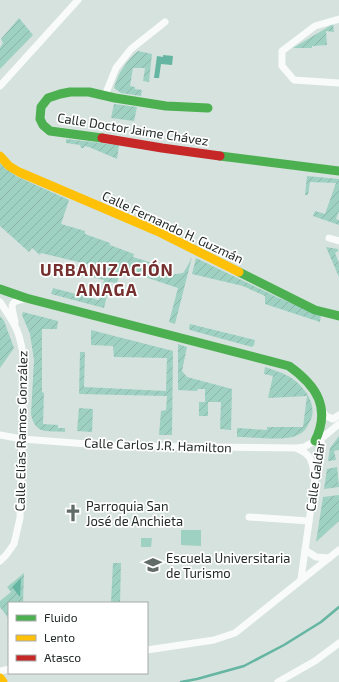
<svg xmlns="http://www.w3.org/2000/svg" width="339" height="682" viewBox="0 0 339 682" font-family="'Exo 2',sans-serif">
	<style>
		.park { fill: #9fd1c2 }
		.garden { fill: url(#garden-furrows) }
		.water { fill: #64b5a1 }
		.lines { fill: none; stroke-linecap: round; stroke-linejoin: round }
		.stream { stroke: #64b5a1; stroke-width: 2.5 }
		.street { stroke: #f9fbfa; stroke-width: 7 }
		.fast { stroke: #4caf50; stroke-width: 9 }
		.slow { stroke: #ffc107; stroke-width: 9 }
		.jam { stroke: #c62828; stroke-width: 9 }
		.labels { text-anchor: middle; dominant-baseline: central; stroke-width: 3.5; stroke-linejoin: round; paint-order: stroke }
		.street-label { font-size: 13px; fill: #222b28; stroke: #fff }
		.poi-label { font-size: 13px; fill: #222b28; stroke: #fff; text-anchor: start }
		.district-label { font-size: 17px; font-weight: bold; letter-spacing: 1px; fill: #752f2e; stroke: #fff }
	</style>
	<defs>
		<pattern id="garden-furrows" width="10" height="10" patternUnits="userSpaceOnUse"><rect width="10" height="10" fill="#9fd1c2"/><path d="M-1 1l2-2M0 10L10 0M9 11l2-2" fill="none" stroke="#89b4a7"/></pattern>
	</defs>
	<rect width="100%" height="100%" fill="#d5e2de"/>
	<g class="park">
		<polygon points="181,530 201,530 201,546 181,545"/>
		<polygon points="141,538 152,538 151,547 141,547"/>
	</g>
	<g class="garden">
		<polygon points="19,18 33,35 0,69 0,48 3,43 1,39"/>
		<polygon points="333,24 334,32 326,31 327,45 312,46 312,48 293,48"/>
		<path d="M138,51L152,54L149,82L143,81L145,68H133L130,86L135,87V89L142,90L141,96L121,93L114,88C118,73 126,61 138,51Z"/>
		<polygon points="114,104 137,107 134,121 111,118"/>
		<polygon points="66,139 119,145 117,159 89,147 84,146 84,148 81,148 80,145 66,143"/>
		<polygon points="0,163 16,176 69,200 61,224 85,231 85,234 110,243 110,245 134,254 133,257 158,265 157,270 170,275 183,273 187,267 192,257 175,324 169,322 178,288 121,269 117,283 110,282 104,308 51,294 53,288 99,300 104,280 92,277 95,266 41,253 40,255 32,248 29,252 0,226"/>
		<polygon points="307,176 339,179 339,211 336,219 339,220 339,225 313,216 315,211 325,214 336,183 310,182 308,195 305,195"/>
		<polygon points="326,247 338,249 338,251 335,253 339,263 339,277"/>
		<polygon points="196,258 279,298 317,313 321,314 320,322 265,304 265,296 243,286 192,274"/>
		<path d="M23,312L58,321L57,329H42V392L44,393L43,424L58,425V428H65V432C48,431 35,435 31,414L34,360L30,334L22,315Z"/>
		<polygon points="0,316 4,321 14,348 0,368"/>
		<polygon points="190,324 255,340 254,345 252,347 190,330 189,328"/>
		<polygon points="91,330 173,351 172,435 159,435 161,411 166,410 167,396 79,394 80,352 85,352 84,387 166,391 167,358 114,357 113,346 91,345"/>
		<polygon points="178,344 187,347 182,371 187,377 232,389 231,430 220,429 221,402 208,402 208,416 199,416 199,402 205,402 205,389 198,389 197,391 178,390"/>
		<path d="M265,367C273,370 281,372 288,376C303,384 319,405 310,421C307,428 303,434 295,436C284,441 251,437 237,437V428L267,430V427H303L307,396L268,398L273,376L264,374Z"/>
		<polygon points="79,408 93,409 92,432 77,431"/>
		<polygon points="339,436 339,450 334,451 336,460 328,461 330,448"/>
		<polygon points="337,467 339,487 324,489 327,469"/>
		<polygon points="339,495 339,521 316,542 323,497"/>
		<polygon points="113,563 121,563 120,603 111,603"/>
		<polygon points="24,573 23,603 9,603 9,619 0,607 0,601 11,592 7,587"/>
	</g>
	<g class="water">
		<polygon points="163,55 173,56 172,65 161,64 159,78 154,78 157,56 163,57"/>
		<polygon points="21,578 20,597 12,587"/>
	</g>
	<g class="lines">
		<polyline class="stream" points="181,682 197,679 244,666 284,645 321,622 339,607"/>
		<g class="street">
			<polyline points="339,19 315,26 282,51 282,66 294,80 339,83"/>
			<polyline points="0,86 78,0"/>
			<polyline points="105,95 116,68 131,49 165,22"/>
			<polyline points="329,238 339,241"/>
			<path d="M0,302C16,325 20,332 24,360L20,518L14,544L6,555L0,561"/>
			<path d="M15,322C12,306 7,301 26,299"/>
			<polyline points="322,411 326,416 333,419 339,415"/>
			<polyline points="0,435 22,439 114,446 297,448 304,447 315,441 322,438 339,424"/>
			<path d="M298,449C310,454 312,460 314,473"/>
			<polyline points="249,517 309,521"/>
			<polyline points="305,550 316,557 329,558"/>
			<polyline points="301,579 315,479 321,452 321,435"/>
			<polyline points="147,650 214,640 235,633 339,550"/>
			<polyline points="0,671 9,669"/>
			<polyline points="278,682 315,661 339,643"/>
		</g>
		<g class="fast">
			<polyline points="102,138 50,131 43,125 40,119 41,107 48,98 60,94 70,92 89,92 115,98 166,106 208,108"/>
			<polyline points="220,156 339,171"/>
			<polyline points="239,272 315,310 339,316"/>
			<path d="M0,289L26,298L289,366C317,386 331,408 315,441"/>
		</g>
		<g class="slow">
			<polyline points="0,156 9,166 19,172 157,231 239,272"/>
			<polyline points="0,678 3,682"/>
		</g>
		<polyline class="jam" points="102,138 162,148 220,156"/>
	</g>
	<defs>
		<g id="church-bare" transform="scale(1.38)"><path d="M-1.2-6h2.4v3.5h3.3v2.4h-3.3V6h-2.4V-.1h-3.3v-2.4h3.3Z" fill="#616b68" stroke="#fff" stroke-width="2.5" paint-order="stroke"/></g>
		<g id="university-bare" transform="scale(1.38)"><path d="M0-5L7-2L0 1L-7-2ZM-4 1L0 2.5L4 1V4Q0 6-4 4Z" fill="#616b68" stroke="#fff" stroke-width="2.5" paint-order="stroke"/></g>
	</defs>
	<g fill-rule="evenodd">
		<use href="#church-bare" x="73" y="513"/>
		<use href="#university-bare" x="153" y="565"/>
	</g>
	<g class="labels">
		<g class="street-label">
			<text transform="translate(133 129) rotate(9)">Calle Doctor Jaime Chávez</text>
			<text transform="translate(173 227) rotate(25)">Calle Fernando H. Guzmán</text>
			<text transform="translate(21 431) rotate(-89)">Calle Elías Ramos González</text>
			<text transform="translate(158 445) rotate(2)">Calle Carlos J.R. Hamilton</text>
			<text transform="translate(315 476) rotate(-82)">Calle Galdar</text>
		</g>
		<g class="poi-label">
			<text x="86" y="506">Parroquia San<tspan x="86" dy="15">José de Anchieta</tspan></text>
			<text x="166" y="558">Escuela Universitaria<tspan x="166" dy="15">de Turismo</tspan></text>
		</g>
		<g class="district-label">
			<text x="107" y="269">URBANIZACIÓN<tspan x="107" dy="20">ANAGA</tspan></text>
		</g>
	</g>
	<rect x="8" y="602" width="140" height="72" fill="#ffffff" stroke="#a7aaa9"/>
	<rect x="16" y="615" width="20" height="6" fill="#4caf50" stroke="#a7aaa9"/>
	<text x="44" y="622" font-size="12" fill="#222b28">Fluido</text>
	<rect x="16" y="635" width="20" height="6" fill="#ffc107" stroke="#a7aaa9"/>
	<text x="44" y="642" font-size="12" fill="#222b28">Lento</text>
	<rect x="16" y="655" width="20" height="6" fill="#c62828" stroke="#a7aaa9"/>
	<text x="44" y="662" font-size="12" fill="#222b28">Atasco</text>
</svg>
